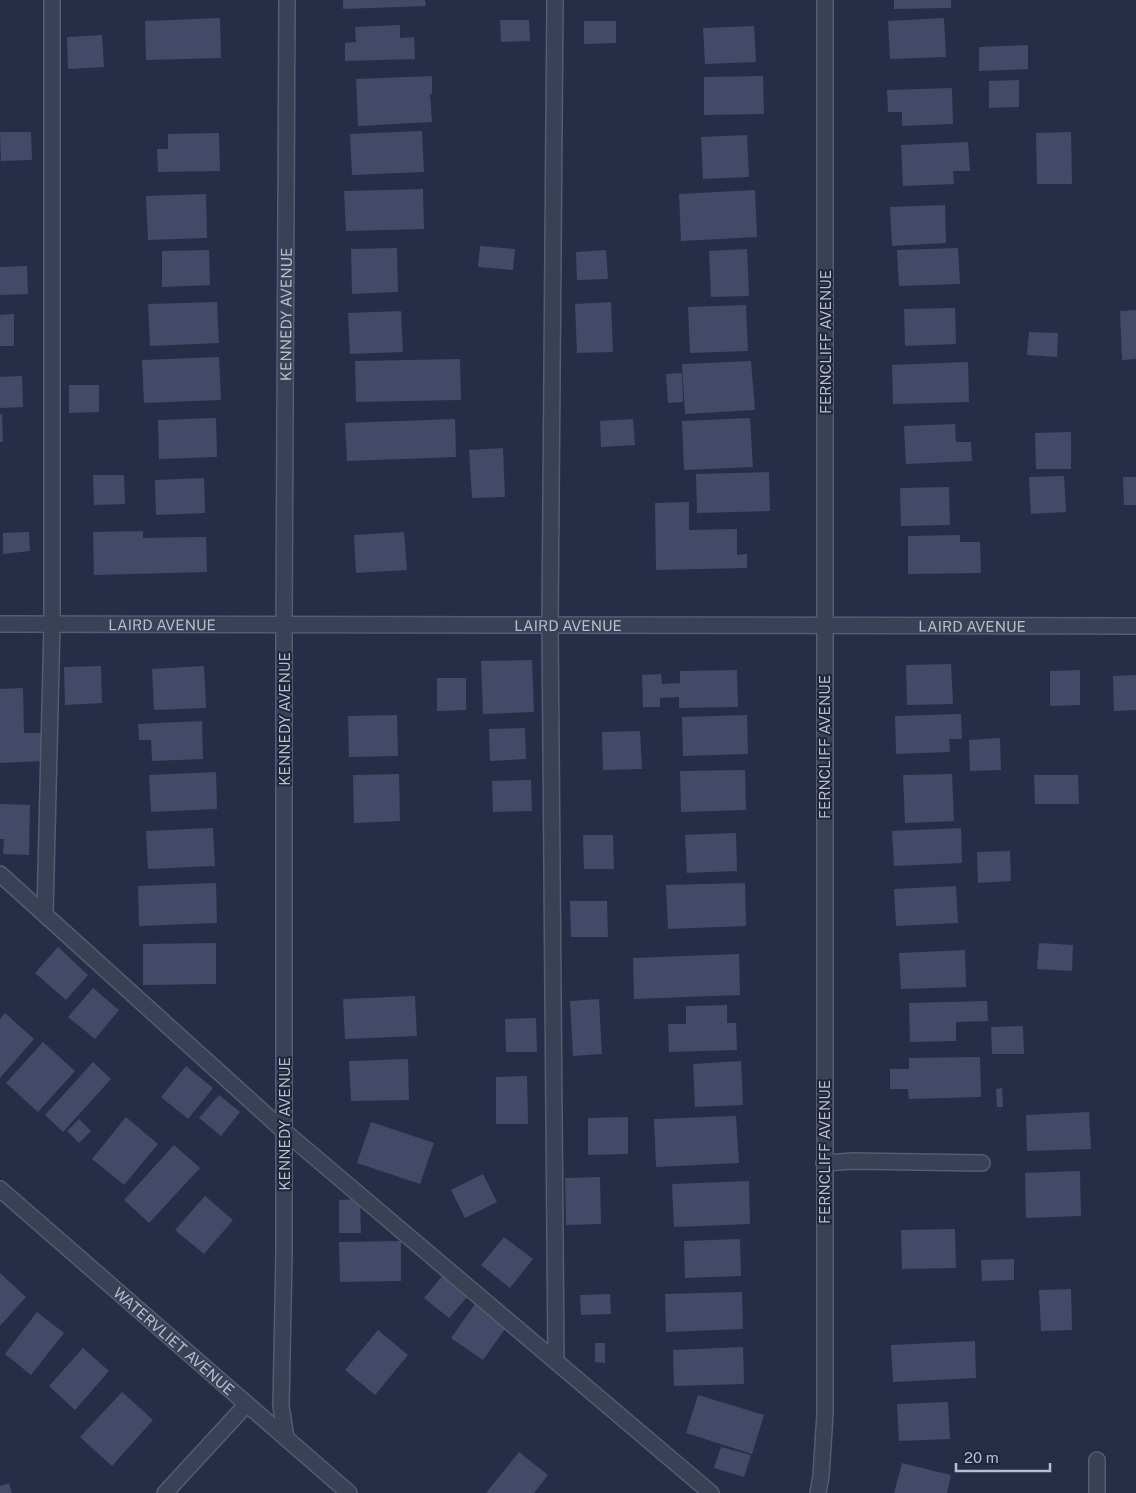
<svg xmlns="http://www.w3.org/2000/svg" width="1136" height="1493" viewBox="0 0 1136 1493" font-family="'Public Sans',sans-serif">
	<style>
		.building { fill: #424a67 }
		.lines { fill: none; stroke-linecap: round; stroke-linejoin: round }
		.service-casing { stroke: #565b70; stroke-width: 18 }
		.minor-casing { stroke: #565b70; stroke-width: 18 }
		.tertiary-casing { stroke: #565b70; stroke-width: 18 }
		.service { stroke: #3a4056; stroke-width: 15 }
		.minor { stroke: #3a4056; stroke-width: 15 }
		.tertiary { stroke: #3a4056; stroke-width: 15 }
		.labels { text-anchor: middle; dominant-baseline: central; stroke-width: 4; stroke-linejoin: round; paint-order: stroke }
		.street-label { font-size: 15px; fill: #b8bdcf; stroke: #1f253b }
	</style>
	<rect width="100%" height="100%" fill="#252d47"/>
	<g class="building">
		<polygon points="343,0 425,0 426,6 343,9"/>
		<polygon points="894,0 951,0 951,8 894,9"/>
		<polygon points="220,18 221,58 146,60 145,21"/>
		<polygon points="944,18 946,57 890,59 888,21"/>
		<polygon points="500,20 529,20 530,41 501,42"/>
		<polygon points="584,21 616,21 616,43 584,44"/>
		<polygon points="400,25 400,38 414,37 415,59 345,61 345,43 356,42 355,27"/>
		<polygon points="754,26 756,62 705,64 703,28"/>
		<polygon points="102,35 104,67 68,69 67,37"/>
		<polygon points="1028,45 1028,69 979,71 979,47"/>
		<polygon points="432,76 432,94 430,94 432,122 358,126 356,79"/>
		<polygon points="763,76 764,114 704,115 704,77"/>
		<polygon points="1019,80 1019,107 989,108 989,81"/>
		<polygon points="952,88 953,124 902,126 902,112 888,112 887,90"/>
		<polygon points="422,131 424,172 352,175 350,134"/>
		<polygon points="0,132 31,132 32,160 1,161"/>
		<polygon points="1071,132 1072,184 1037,184 1036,133"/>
		<polygon points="219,133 220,171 158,172 157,149 168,149 168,134"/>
		<polygon points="747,135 749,177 703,179 701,137"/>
		<polygon points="968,142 970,171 953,171 954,184 903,186 901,145"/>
		<polygon points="423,189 424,229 346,231 344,191"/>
		<polygon points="755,190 757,237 681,241 679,194"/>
		<polygon points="206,194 207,238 148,240 146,196"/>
		<polygon points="945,205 946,243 892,246 890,207"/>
		<polygon points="480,246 515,249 513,270 478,267"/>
		<polygon points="397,248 398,292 352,294 351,249"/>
		<polygon points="958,248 960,284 899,286 897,250"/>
		<polygon points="747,249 749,296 711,297 709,251"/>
		<polygon points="209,250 210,285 162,287 162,251"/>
		<polygon points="606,250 608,279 577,280 576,252"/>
		<polygon points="27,266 28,294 0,295 0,267"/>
		<polygon points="217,302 219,343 150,346 148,304"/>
		<polygon points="611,302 613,352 577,353 575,304"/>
		<polygon points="746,305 748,351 690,353 688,307"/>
		<polygon points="955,308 956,344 905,346 904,309"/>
		<polygon points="1136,310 1136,359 1122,360 1120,311"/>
		<polygon points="401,311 403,352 350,354 348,313"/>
		<polygon points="14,314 14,346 0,346 0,315"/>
		<polygon points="1029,332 1058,333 1057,357 1027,355"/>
		<polygon points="219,357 221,400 144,403 142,360"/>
		<polygon points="460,359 461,400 356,402 355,361"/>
		<polygon points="751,361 755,410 685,414 682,364"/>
		<polygon points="968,362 969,402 893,404 892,365"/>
		<polygon points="682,373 683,402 668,403 666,374"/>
		<polygon points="22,376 23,407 0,408 0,377"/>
		<polygon points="69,385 99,385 99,412 69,413"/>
		<polygon points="0,414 2,414 3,442 0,442"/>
		<polygon points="216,418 217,457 159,459 158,420"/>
		<polygon points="750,418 753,467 684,470 682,421"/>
		<polygon points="455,419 456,457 347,461 345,423"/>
		<polygon points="633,419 635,445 601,447 600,421"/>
		<polygon points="955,424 956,442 971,442 972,461 906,464 904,426"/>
		<polygon points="1071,432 1071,469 1036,469 1035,433"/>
		<polygon points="503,448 505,497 472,498 469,450"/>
		<polygon points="769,472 770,511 697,513 696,474"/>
		<polygon points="93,475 124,475 125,504 94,505"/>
		<polygon points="1064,476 1066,512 1031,514 1029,477"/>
		<polygon points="1123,477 1136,477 1136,505 1124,505"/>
		<polygon points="204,478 205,513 156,515 155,480"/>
		<polygon points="949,487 950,525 901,526 900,488"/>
		<polygon points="689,502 689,530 737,529 737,555 747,554 747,568 656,570 655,503"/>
		<polygon points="143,531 143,538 206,537 207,572 94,575 93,532"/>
		<polygon points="29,532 30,551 3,554 3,533"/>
		<polygon points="404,532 407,570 356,573 354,535"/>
		<polygon points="960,535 960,542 980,542 981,573 908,574 908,536"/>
		<polygon points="532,660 534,712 483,714 481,661"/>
		<polygon points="951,664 953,704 907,705 906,665"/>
		<polygon points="101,666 102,703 65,705 64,667"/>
		<polygon points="204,666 206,708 154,710 152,669"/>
		<polygon points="737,670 738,707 679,708 679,697 660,698 660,707 643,707 642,675 661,674 662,684 680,683 680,671"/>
		<polygon points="1080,670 1080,705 1050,706 1050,671"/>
		<polygon points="1136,675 1136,710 1114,711 1113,676"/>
		<polygon points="437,678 466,678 466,710 437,711"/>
		<polygon points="23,688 24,733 42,733 43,761 0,763 0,689"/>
		<polygon points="961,714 962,739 949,739 950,752 896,754 895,716"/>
		<polygon points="397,715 398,756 349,757 348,716"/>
		<polygon points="747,715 748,754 683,756 682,717"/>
		<polygon points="202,721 203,759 152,761 151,740 139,740 138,724"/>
		<polygon points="525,728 526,759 490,761 489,729"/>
		<polygon points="640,731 642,769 603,770 602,732"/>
		<polygon points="1000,738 1001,770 970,771 969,740"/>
		<polygon points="745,770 746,810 681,812 680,771"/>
		<polygon points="216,772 217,809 151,812 149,775"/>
		<polygon points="399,774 400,821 354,823 353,775"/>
		<polygon points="952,774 954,821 905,823 903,775"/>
		<polygon points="1034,775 1078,775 1079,804 1035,804"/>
		<polygon points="531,780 532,811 493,812 492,781"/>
		<polygon points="0,804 30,805 29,855 3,854 4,839 0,839"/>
		<polygon points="213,828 215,866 148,869 146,831"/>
		<polygon points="961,828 962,863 894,866 892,831"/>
		<polygon points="736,833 737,871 687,873 685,835"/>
		<polygon points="583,835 613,835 614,869 584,869"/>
		<polygon points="1010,851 1011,881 978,883 977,852"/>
		<polygon points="216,883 217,923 139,926 138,886"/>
		<polygon points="745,883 746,926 668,929 666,885"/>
		<polygon points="956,886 958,923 896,926 894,889"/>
		<polygon points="570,901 607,901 608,937 571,937"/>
		<polygon points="216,943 216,984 143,985 143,944"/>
		<polygon points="1039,943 1073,945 1072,971 1037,969"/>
		<polygon points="58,947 88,975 66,1000 35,973"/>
		<polygon points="965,950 966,987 901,989 899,953"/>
		<polygon points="739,954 740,995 634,999 633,958"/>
		<polygon points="93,988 119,1010 95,1039 68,1017"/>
		<polygon points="415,996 417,1036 345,1039 343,999"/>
		<polygon points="599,999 602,1054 573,1056 570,1001"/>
		<polygon points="987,1001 988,1021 956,1022 956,1041 910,1042 909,1003"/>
		<polygon points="727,1005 727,1023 736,1023 737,1050 669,1052 668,1024 686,1024 686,1006"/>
		<polygon points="5,1013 34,1039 0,1078 0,1019"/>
		<polygon points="536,1018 537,1052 506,1052 505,1019"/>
		<polygon points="1023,1026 1024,1054 992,1054 991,1027"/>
		<polygon points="43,1042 75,1071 38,1112 6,1083"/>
		<polygon points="980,1057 981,1097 909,1099 908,1089 890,1089 890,1069 909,1069 909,1058"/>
		<polygon points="408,1059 409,1100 351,1101 349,1061"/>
		<polygon points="741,1061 743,1105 695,1107 693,1064"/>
		<polygon points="93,1062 111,1079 63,1132 45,1115"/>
		<polygon points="186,1066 213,1088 188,1119 161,1097"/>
		<polygon points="527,1076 528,1124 496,1124 496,1077"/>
		<polygon points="1002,1088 1003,1107 997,1107 996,1089"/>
		<polygon points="219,1095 240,1112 221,1136 199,1118"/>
		<polygon points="1089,1112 1091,1149 1027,1151 1026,1115"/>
		<polygon points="736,1116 739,1163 656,1167 654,1119"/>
		<polygon points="126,1117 158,1144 124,1185 92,1159"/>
		<polygon points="628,1117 628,1154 588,1155 588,1118"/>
		<polygon points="79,1119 91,1131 79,1143 67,1131"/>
		<polygon points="371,1122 434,1143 420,1184 357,1163"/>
		<polygon points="174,1145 200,1168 149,1223 124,1200"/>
		<polygon points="1080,1171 1081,1216 1026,1218 1025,1173"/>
		<polygon points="483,1174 497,1202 465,1218 451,1190"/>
		<polygon points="600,1177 601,1224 566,1225 565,1178"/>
		<polygon points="749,1181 750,1224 674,1227 672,1184"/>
		<polygon points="205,1196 233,1220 204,1254 175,1230"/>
		<polygon points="360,1199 361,1233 339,1233 339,1200"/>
		<polygon points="955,1229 956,1268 902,1269 901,1230"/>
		<polygon points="504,1237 533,1259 510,1288 481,1265"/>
		<polygon points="740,1239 741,1276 685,1278 684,1241"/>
		<polygon points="401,1241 401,1281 340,1282 339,1242"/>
		<polygon points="1014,1259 1014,1280 982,1281 981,1260"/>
		<polygon points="0,1273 26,1297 0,1326"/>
		<polygon points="444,1274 469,1295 449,1318 424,1298"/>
		<polygon points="1071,1289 1072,1330 1041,1331 1039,1290"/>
		<polygon points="742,1292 743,1329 666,1332 665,1294"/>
		<polygon points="610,1294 611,1314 581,1315 580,1295"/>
		<polygon points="475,1304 507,1326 483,1360 451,1338"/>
		<polygon points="37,1312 64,1333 31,1375 5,1354"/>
		<polygon points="378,1330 408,1355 375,1395 345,1370"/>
		<polygon points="975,1341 976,1378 893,1382 891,1345"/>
		<polygon points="595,1343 605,1343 605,1363 595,1362"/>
		<polygon points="743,1347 744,1384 674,1386 673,1350"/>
		<polygon points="83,1348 109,1371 75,1410 49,1386"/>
		<polygon points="122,1392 153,1420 112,1466 80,1437"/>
		<polygon points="698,1395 764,1415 752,1454 686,1433"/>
		<polygon points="948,1402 950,1439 899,1441 897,1404"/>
		<polygon points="721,1447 751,1455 744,1477 714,1468"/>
		<polygon points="519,1452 548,1475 534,1493 486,1493"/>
		<polygon points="902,1463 951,1475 947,1493 894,1493"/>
		<polygon points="9,1483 12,1493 0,1493 0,1486"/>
	</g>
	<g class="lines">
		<g class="service-casing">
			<g id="service">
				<polyline points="555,0 550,624 556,1361"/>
				<polyline points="0,874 284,1131 711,1493"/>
				<polyline points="45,913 52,625 52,0"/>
				<polyline points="824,1163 854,1161 982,1163"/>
				<polyline points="1097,1493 1097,1460"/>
			</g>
		</g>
		<g class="minor-casing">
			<g id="minor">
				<path id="s1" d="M0,624L1136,626"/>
				<path id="s2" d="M286,1438L281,1406L284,1253V625L287,0"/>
				<polyline points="165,1493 247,1404"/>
				<polyline points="818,1493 821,1476 825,1414 825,0"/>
			</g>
		</g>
		<g class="tertiary-casing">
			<g id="tertiary">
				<path id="s3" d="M0,1189L349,1493"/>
			</g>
		</g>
		<use href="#service" class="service"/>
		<use href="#minor" class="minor"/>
		<use href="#tertiary" class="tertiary"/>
	</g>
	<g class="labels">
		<g class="street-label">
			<text stroke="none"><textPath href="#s2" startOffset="1124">KENNEDY AVENUE</textPath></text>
			<text transform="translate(825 342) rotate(-90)">FERNCLIFF AVENUE</text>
			<text stroke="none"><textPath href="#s1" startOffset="568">LAIRD AVENUE</textPath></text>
			<text stroke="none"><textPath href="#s1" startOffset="162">LAIRD AVENUE</textPath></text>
			<text stroke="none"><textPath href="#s1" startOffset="972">LAIRD AVENUE</textPath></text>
			<text transform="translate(284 719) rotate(-90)">KENNEDY AVENUE</text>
			<text transform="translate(824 747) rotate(-90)">FERNCLIFF AVENUE</text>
			<text transform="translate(284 1124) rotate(-90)">KENNEDY AVENUE</text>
			<text transform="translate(824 1152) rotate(-90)">FERNCLIFF AVENUE</text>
			<text stroke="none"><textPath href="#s3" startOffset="231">WATERVLIET AVENUE</textPath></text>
		</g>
	</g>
	<path d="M956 1463v8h94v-8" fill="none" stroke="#b8bdcf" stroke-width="2.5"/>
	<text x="964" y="1463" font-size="15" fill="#b8bdcf" stroke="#1f253b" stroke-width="4" paint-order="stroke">20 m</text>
</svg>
